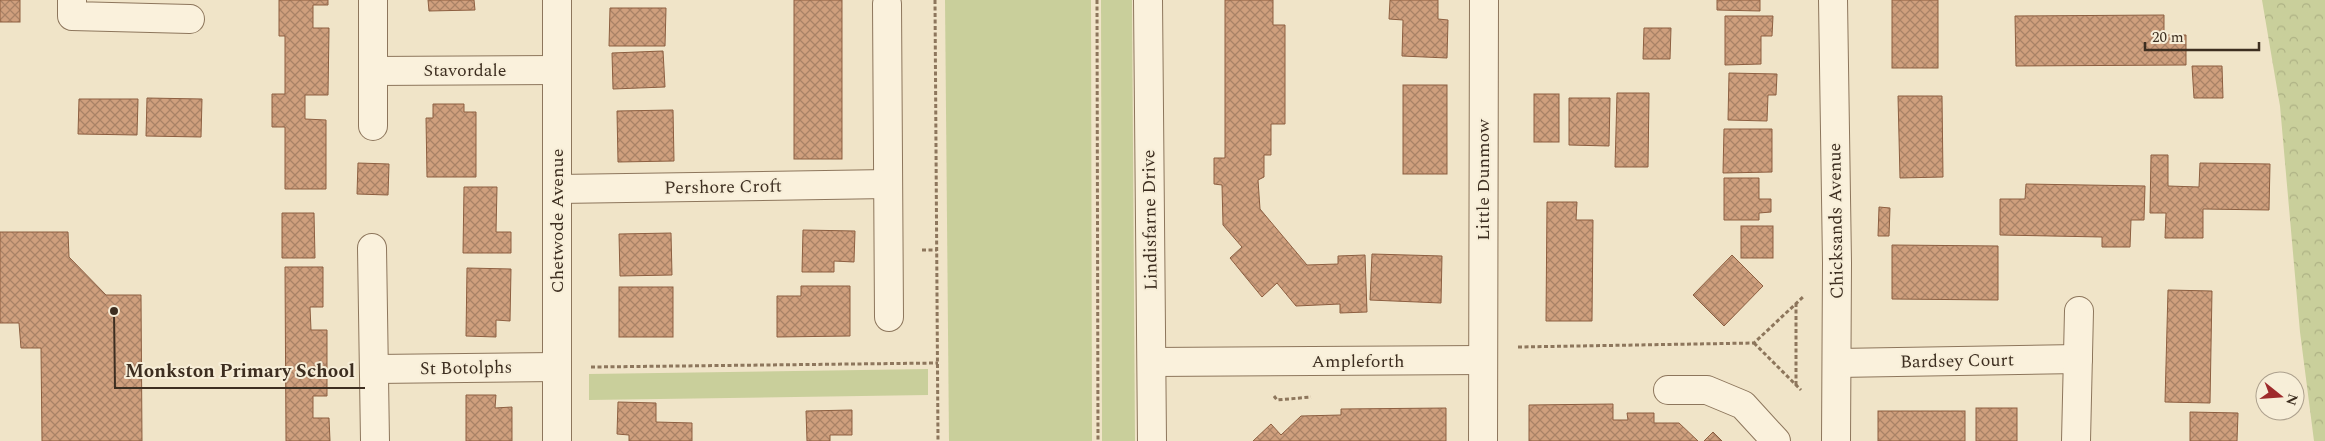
<svg xmlns="http://www.w3.org/2000/svg" width="2325" height="441" viewBox="0 0 2325 441" font-family="Spectral,serif">
	<style>
		.green { fill: #c9cf9b }
		.forest { fill: url(#forest-crowns) }
		.building { fill: url(#building-cross-hatch); stroke: #8d5f41 }
		.lines { fill: none; stroke-linecap: round; stroke-linejoin: round }
		.minor-casing { stroke: #8d765c; stroke-width: 30 }
		.path { stroke: #8d765c; stroke-width: 3; stroke-dasharray: 4 2.5; stroke-linecap: butt }
		.minor { stroke: #faf1dc; stroke-width: 28 }
		.labels { text-anchor: middle; dominant-baseline: central; stroke-width: 4; stroke-linejoin: round; paint-order: stroke }
		.street-label { font-size: 18px; fill: #3d2e20; stroke: #f7eed8 }
		.leader { fill: none; stroke: #3d2e20; stroke-width: 2 }
		.callout-dot { fill: #3d2e20; stroke: #f7eed8; stroke-width: 2 }
		.callout-label { font-size: 19px; text-anchor: middle; font-weight: bold; fill: #3d2e20; stroke: #f7eed8; stroke-width: 4; stroke-linejoin: round; paint-order: stroke }
	</style>
	<defs>
		<pattern id="forest-crowns" width="20" height="18" patternUnits="userSpaceOnUse" patternTransform="scale(1.25)"><rect width="20" height="18" fill="#c9cf9b"/><path d="M2 6a3 3 0 1 1 6 0M12 15a3 3 0 1 1 6 0" fill="none" stroke="#aeb285"/></pattern>
		<pattern id="building-cross-hatch" width="8" height="8" patternUnits="userSpaceOnUse" patternTransform="scale(1.25)"><rect width="8" height="8" fill="#cf9f7d"/><path d="M0 0l8 8M0 8l8-8" fill="none" stroke="#a98266"/></pattern>
	</defs>
	<rect width="100%" height="100%" fill="#f0e4c8"/>
	<g class="green">
		<polygon points="945,0 1091,0 1092,441 949,441"/>
		<polygon points="1101,0 1132,0 1135,441 1102,441"/>
		<polygon points="928,369 928,395 589,400 589,374"/>
	</g>
	<polygon class="forest" points="2262,0 2325,0 2325,441 2314,441 2300,332 2280,106"/>
	<g class="building">
		<rect x="0" y="0" width="20" height="22"/>
		<polygon points="279,0 328,0 328,5 313,5 313,28 329,28 328,95 305,95 305,119 326,120 326,189 285,189 285,127 272,127 272,94 285,94 285,36 279,36"/>
		<polygon points="428,0 474,0 475,10 429,11"/>
		<rect x="794" y="0" width="48" height="159"/>
		<polygon points="1225,0 1273,0 1273,25 1285,25 1285,124 1271,124 1271,155 1264,155 1264,177 1258,180 1260,209 1307,265 1338,264 1338,256 1365,255 1367,312 1340,313 1340,304 1296,306 1277,283 1262,297 1230,258 1242,247 1223,225 1222,185 1214,184 1214,158 1225,158"/>
		<polygon points="1390,0 1438,0 1438,19 1448,20 1447,58 1402,56 1403,20 1389,19"/>
		<polygon points="1717,0 1760,0 1760,11 1717,10"/>
		<rect x="1892" y="0" width="46" height="68"/>
		<polygon points="610,8 666,8 665,46 609,46"/>
		<polygon points="2164,15 2164,35 2186,35 2186,65 2016,66 2015,16"/>
		<polygon points="1725,16 1773,16 1772,36 1761,36 1761,64 1725,65"/>
		<polygon points="1644,28 1671,28 1670,59 1643,59"/>
		<polygon points="663,51 665,87 613,89 612,53"/>
		<polygon points="2192,66 2222,66 2223,98 2194,98"/>
		<polygon points="1729,73 1777,74 1776,95 1768,95 1767,121 1728,120"/>
		<rect x="1403" y="85" width="44" height="89"/>
		<polygon points="1617,93 1649,93 1648,167 1615,167"/>
		<rect x="1534" y="94" width="25" height="48"/>
		<polygon points="1898,96 1942,96 1943,177 1900,178"/>
		<polygon points="147,98 202,99 201,137 146,136"/>
		<polygon points="1569,98 1610,98 1609,146 1569,145"/>
		<polygon points="79,99 138,99 137,135 78,134"/>
		<polygon points="433,104 464,104 464,112 476,112 476,177 427,177 426,118 433,118"/>
		<polygon points="673,110 674,161 618,162 617,111"/>
		<polygon points="1724,129 1772,129 1772,172 1723,173"/>
		<polygon points="2151,155 2168,155 2168,186 2199,187 2200,163 2270,164 2269,210 2203,209 2203,238 2165,238 2166,213 2150,213"/>
		<polygon points="358,163 389,164 388,195 357,194"/>
		<polygon points="1724,178 1759,178 1759,199 1771,199 1771,212 1759,213 1759,220 1724,220"/>
		<polygon points="2026,184 2145,186 2144,220 2131,220 2130,247 2102,247 2102,237 2000,235 2000,199 2025,199"/>
		<polygon points="464,187 497,187 496,232 511,232 511,253 463,253"/>
		<polygon points="1547,202 1577,202 1576,220 1593,220 1592,321 1546,321"/>
		<polygon points="1879,207 1890,208 1889,236 1878,236"/>
		<polygon points="282,213 314,213 315,258 282,258"/>
		<rect x="1741" y="226" width="32" height="32"/>
		<polygon points="803,230 855,231 854,262 834,261 834,272 802,272"/>
		<polygon points="0,232 68,232 69,257 106,295 141,295 142,441 42,441 41,348 21,348 19,323 0,323"/>
		<polygon points="671,233 672,275 620,276 619,234"/>
		<polygon points="1892,245 1998,246 1998,300 1892,299"/>
		<polygon points="1372,254 1442,256 1441,303 1370,300"/>
		<polygon points="1732,255 1763,286 1724,326 1693,295"/>
		<polygon points="285,267 323,267 323,307 310,307 311,330 327,330 327,396 313,396 313,418 329,418 330,441 286,441"/>
		<polygon points="467,268 511,269 510,321 496,320 496,337 466,336"/>
		<polygon points="801,286 850,286 850,336 777,337 777,296 801,296"/>
		<rect x="619" y="287" width="54" height="50"/>
		<polygon points="2168,290 2212,291 2210,403 2165,402"/>
		<polygon points="466,395 496,395 495,408 512,407 512,441 466,441"/>
		<polygon points="618,402 656,403 656,422 692,423 692,441 629,441 629,435 617,434"/>
		<polygon points="1613,404 1613,420 1628,420 1627,413 1654,413 1654,423 1679,423 1698,441 1529,441 1529,405"/>
		<polygon points="1446,408 1446,441 1253,441 1271,424 1281,435 1301,416 1341,415 1341,409"/>
		<rect x="1976" y="408" width="41" height="33"/>
		<polygon points="852,410 852,435 830,435 830,441 807,441 806,411"/>
		<rect x="1878" y="411" width="87" height="30"/>
		<polygon points="2190,412 2238,413 2237,441 2190,441"/>
		<polygon points="1713,432 1722,441 1704,441"/>
	</g>
	<g class="lines">
		<g class="minor-casing">
			<g id="minor">
				<polyline points="72,0 72,16 190,19"/>
				<polyline points="557,0 557,441"/>
				<polyline points="1148,0 1152,441"/>
				<polyline points="1833,0 1837,263 1836,441"/>
				<polyline points="887,4 889,317"/>
				<polyline points="373,71 557,70"/>
				<polyline points="373,126 373,0"/>
				<polyline points="558,189 888,184"/>
				<polyline points="372,248 375,441"/>
				<polyline points="1152,362 1483,360"/>
				<polyline points="1837,363 2078,359"/>
				<polyline points="375,369 557,367"/>
				<polyline points="1668,390 1707,390 1743,405 1776,441"/>
				<polyline points="1483,441 1484,0"/>
				<polyline points="2076,441 2079,311"/>
			</g>
		</g>
		<g class="path">
			<polyline points="935,0 938,441"/>
			<polyline points="1097,0 1098,441"/>
			<polyline points="922,250 937,250"/>
			<polyline points="1754,343 1801,390"/>
			<polyline points="1518,347 1754,343 1803,297"/>
			<polyline points="591,367 938,363"/>
			<polyline points="1796,385 1796,304"/>
			<polyline points="1274,396 1277,400 1311,397"/>
		</g>
		<use href="#minor" class="minor"/>
	</g>
	<g class="labels">
		<g class="street-label">
			<text x="465" y="70">Stavordale</text>
			<text transform="translate(1483 180) rotate(-90)">Little Dunmow</text>
			<text transform="translate(723 187) rotate(-1)">Pershore Croft</text>
			<text transform="translate(1150 220) rotate(-91)">Lindisfarne Drive</text>
			<text transform="translate(557 221) rotate(-90)">Chetwode Avenue</text>
			<text transform="translate(1836 221) rotate(-91)">Chicksands Avenue</text>
			<text x="1358" y="361">Ampleforth</text>
			<text transform="translate(1957 361) rotate(-1)">Bardsey Court</text>
			<text transform="translate(466 368) rotate(-1)">St Botolphs</text>
		</g>
	</g>
	<path class="leader" d="M114 311L115 388H365"/>
	<circle class="callout-dot" cx="114" cy="311" r="5"/>
	<g class="callout-label">
		<text x="240" y="377">Monkston Primary School</text>
	</g>
	<g transform="translate(2280 396) rotate(107)"><circle r="24" fill="#f7eed8" stroke="#ada18e"/>
	<path d="M0-4L9 19L0 12L-9 19Z" fill="#9e2a2b"/>
	<text y="-8" font-size="14" font-weight="bold" text-anchor="middle" fill="#3d2e20">N</text>
	</g>
	<path d="M2145 42v8h114v-8" fill="none" stroke="#3d2e20" stroke-width="2.5"/>
	<text x="2152" y="42" font-size="15" fill="#3d2e20" stroke="#f7eed8" stroke-width="4" paint-order="stroke">20 m</text>
</svg>
